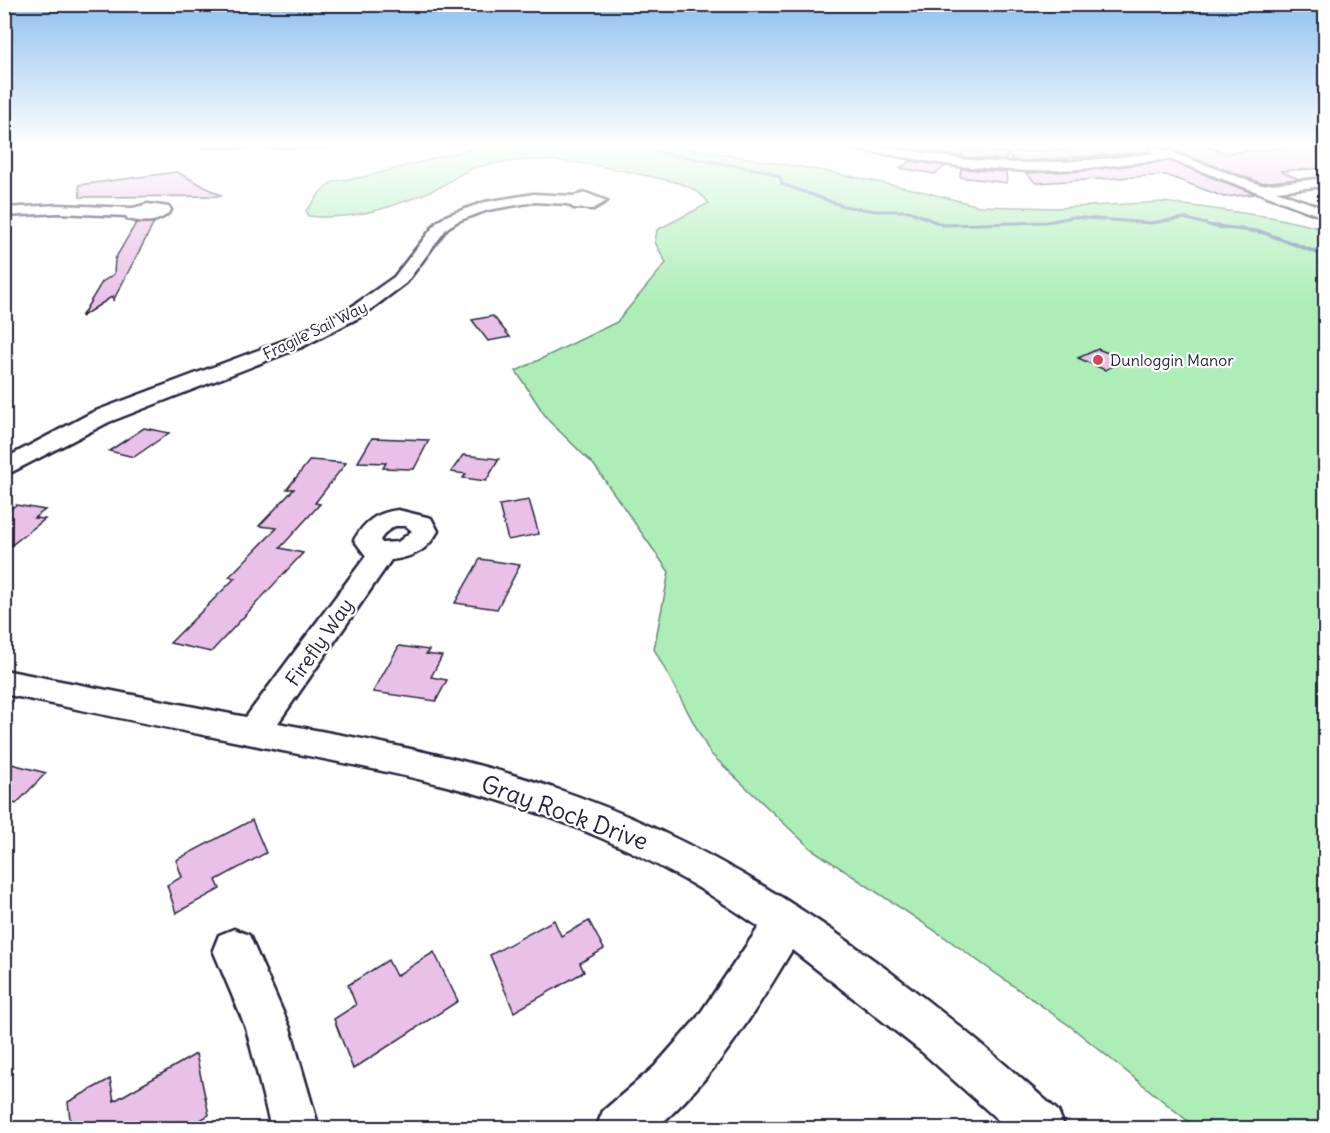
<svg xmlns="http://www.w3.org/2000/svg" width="1330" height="1133" viewBox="0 0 1330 1133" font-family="Delius,sans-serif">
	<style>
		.green { fill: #adeeb7; stroke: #688879; stroke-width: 1.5 }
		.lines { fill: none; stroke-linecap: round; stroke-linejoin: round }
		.stream-far1 { stroke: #778dad; stroke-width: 3 }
		.stream { stroke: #778dad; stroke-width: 4 }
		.building { fill: #e9c0e7; stroke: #22223b; stroke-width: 1.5 }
		.minor-casing { stroke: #22223b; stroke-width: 5 }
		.minor { fill: #fff; fill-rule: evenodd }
		.poi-dot { fill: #d1495b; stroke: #fff; stroke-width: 2 }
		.labels { text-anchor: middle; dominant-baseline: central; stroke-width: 4.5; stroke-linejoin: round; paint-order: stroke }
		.far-street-label { font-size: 16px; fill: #22223b; stroke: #fff }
		.far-poi-label { font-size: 16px; fill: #22223b; stroke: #fff; text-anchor: start }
		.street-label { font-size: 20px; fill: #22223b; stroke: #fff }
		.near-street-label { font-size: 24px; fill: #22223b; stroke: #fff }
	</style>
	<rect width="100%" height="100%" fill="#fff"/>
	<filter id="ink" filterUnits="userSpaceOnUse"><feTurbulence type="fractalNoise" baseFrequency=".0167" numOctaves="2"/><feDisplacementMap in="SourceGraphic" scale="12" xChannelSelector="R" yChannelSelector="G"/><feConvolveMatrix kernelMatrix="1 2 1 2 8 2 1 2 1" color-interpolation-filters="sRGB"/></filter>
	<g filter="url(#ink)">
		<path class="green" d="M504,144H665L824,171L917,190L979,206L1055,208L1163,202L1271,217L1325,229V1128L1194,1126L1070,1026L940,934L810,848L710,753L654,649L669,572L594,465L548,420L516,371L617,322L666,263L655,242L657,230L709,203C693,181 664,180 639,174C586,162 530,154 476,167C462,171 452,181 440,187C397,206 355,221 308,216L306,210C317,201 318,190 331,183C340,178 353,180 363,177C410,166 455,150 504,144Z"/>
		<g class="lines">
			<polyline class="stream-far1" points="611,144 766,171 780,177 782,184 843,206 876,211 909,211 943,225 1047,222 1073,217 1150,223 1184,218 1220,228"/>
			<polyline class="stream" points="1214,226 1262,232 1326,256"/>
		</g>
		<g class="building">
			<polygon points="935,144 1006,153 1097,147 1094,144 1198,144 1226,153 1326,144 1326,168 1280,171 1299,179 1261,183 1158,145 1150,148 1149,151 1133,153 1024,161 1013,160 1006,154 1006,160 1002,160 963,157 963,153 959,156 925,151"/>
			<polygon points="911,161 945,166 935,174 900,168"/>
			<polygon points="1169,161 1255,194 1224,197 1166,175 1036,183 1026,173 1081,171"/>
			<polygon points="961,169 1006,172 1007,183 960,177"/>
			<polygon points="177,172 222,196 80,197 79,185"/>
			<polygon points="136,223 154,223 113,301 113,296 81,317 102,282 114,274 115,259"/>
			<polygon points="493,316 510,337 488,341 472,320"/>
			<polygon points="1098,349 1125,360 1105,370 1078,358"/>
			<polygon points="144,428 169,433 134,457 109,451"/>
			<polygon points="372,438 429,440 414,469 409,469 383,468 386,463 358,462"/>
			<polygon points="463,455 499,459 486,481 463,478 466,474 451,472"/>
			<polygon points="310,460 346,463 315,503 320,504 280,548 303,553 211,652 170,643 235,578 229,577 277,528 259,526 294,489 287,489"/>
			<polygon points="529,500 539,534 508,540 499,505"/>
			<polygon points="16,505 45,510 34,518 45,519 4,551 4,514"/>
			<polygon points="480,559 520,565 497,609 455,603"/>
			<polygon points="399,646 429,650 426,654 442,656 431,677 447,680 436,701 373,692"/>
			<polygon points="4,762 46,773 16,804 4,800"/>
			<polygon points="252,820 266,853 216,880 220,889 176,913 167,885 182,877 176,860"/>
			<polygon points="554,920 561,936 589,921 604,949 580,963 584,972 514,1012 490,955"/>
			<polygon points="434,952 458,1001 353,1069 334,1019 356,1005 348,985 388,960 396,976"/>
			<polygon points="196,1054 209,1115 187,1128 71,1128 68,1102 110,1079 114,1101"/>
		</g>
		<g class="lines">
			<g class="minor-casing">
				<g id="minor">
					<polygon points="199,144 337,144 331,147 205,147"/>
					<path d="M838,144C886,143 933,157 980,161C1039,166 1097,160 1155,153L1151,150L1157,147L1261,185L1326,178V186L1276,191L1326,209V218L1169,159L1081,169L1026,171L957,166L844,147Z"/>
					<polygon points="586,193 607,201 593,209 574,208 567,204 534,202 488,210 458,221 447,228 406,283 362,316 302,347 109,422 4,476 4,459 93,412 288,339 350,308 394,277 437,222 448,215 485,202 534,194 573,196"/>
					<path d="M148,204L169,207L171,210C160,224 143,223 128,219L126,216L58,213L4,216V208L58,205L133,208Z"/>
					<path d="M398,510L431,518L438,531C427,551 413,557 391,560L278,723C370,740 463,757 551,787C746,852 907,976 1058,1111L1065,1128H1007L922,1052L792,950C754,1014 713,1080 656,1128H596L603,1111L654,1067L697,1018L759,927C694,881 621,843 546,816C455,783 358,766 263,747C177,730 91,712 4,694V670L246,717L366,556L354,540C365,521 376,513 398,510ZM395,526H406L412,531L398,542L382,543L380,540L386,532Z"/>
					<polygon points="234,929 249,935 290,1028 319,1128 271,1128 246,1028 213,950 219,935"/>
				</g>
			</g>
			<use href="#minor" class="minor"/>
		</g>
	</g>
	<linearGradient id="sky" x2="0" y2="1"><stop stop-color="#91c1ef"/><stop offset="0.48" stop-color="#fff"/><stop offset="1" stop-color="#fff" stop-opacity="0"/></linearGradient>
	<rect width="1330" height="303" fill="url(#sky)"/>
	<circle class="poi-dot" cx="1098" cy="360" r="6"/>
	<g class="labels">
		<g class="far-street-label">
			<text transform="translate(315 330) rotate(-26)">Fragile Sail Way</text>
		</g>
		<g class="far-poi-label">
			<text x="1110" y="360">Dunloggin Manor</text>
		</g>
		<g class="street-label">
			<text transform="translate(319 642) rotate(-55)">Firefly Way</text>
		</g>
		<g class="near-street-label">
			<text transform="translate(565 812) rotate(20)">Gray Rock Drive</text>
		</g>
	</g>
	<rect width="1330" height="1133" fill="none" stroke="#fff" stroke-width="24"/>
	<rect x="12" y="12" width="1306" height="1109" fill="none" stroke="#22223b" stroke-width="2" filter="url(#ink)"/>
</svg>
